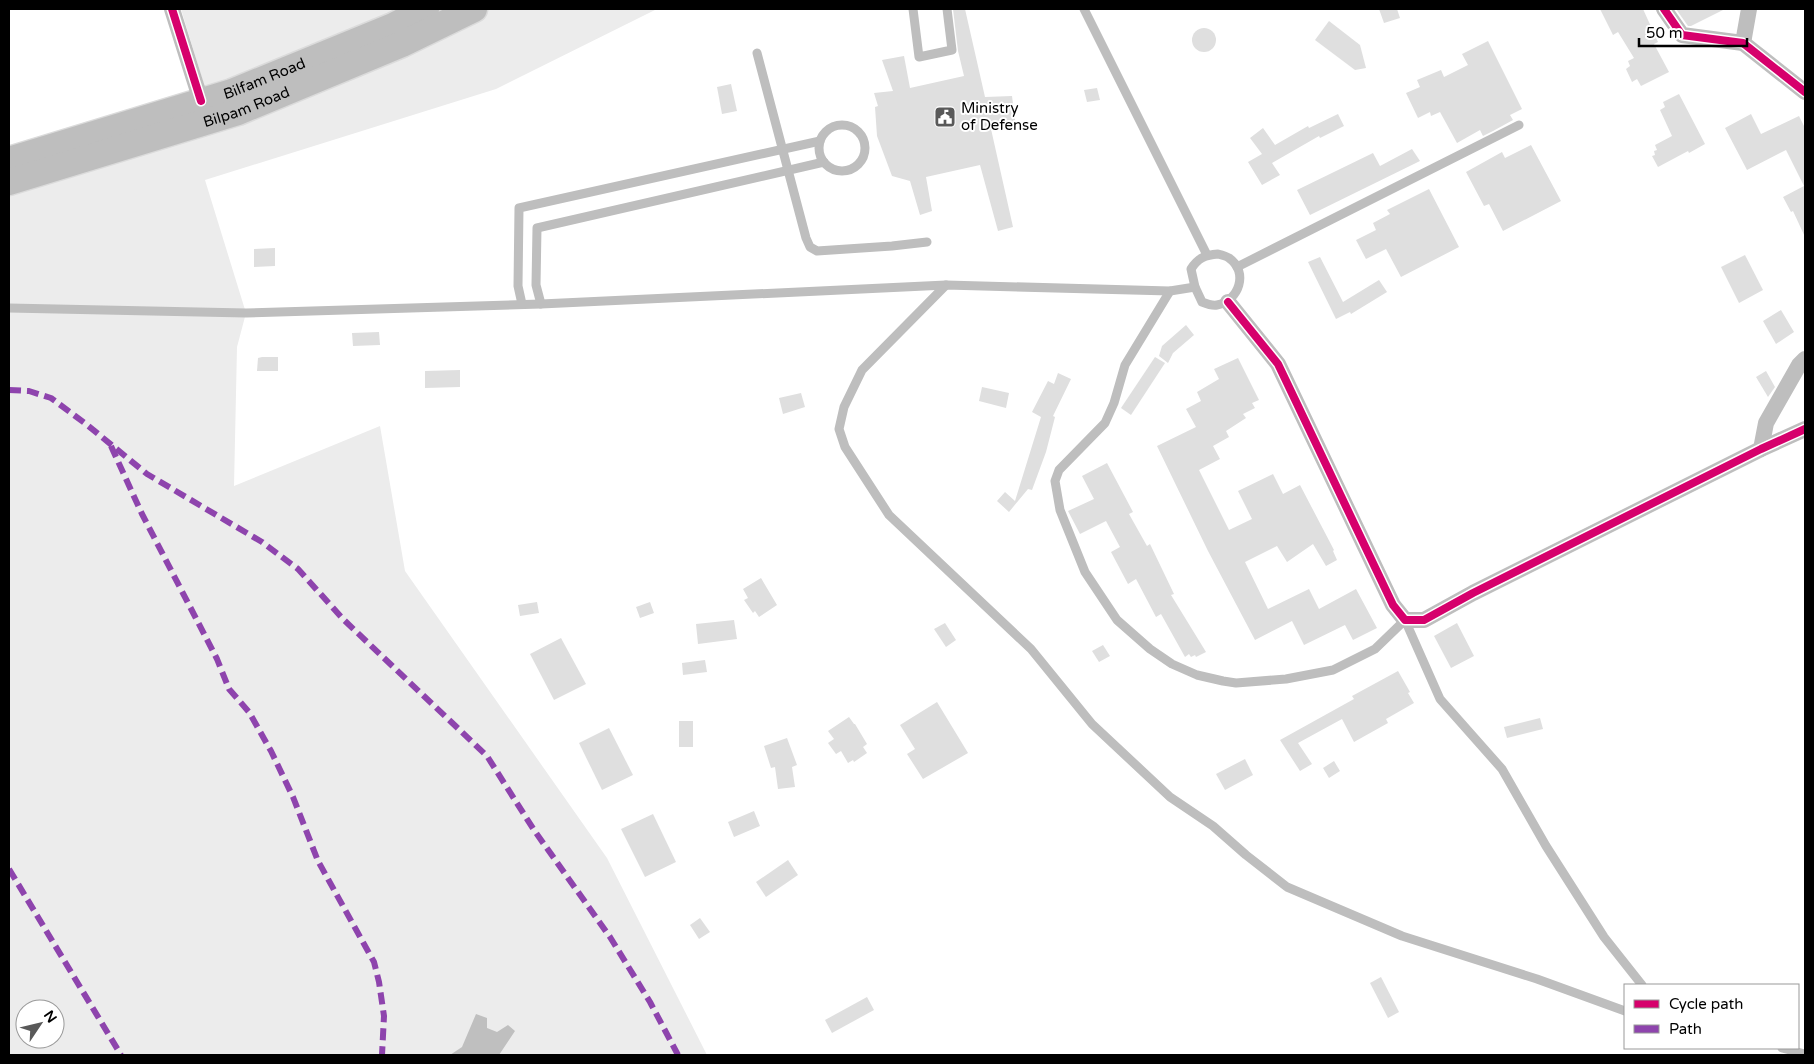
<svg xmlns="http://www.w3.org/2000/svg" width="1814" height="1064" viewBox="0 0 1814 1064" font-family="'Varela Round',sans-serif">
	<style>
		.green { fill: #ececec; fill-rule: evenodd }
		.water { fill: #bfbfbf }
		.building { fill: #dfdfdf }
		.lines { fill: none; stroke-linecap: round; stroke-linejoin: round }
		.primary-casing { stroke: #dbdbdb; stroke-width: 29 }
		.service { stroke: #bebebe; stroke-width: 9 }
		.minor { stroke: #bebebe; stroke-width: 16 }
		.primary { stroke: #bebebe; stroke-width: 26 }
		.quiet { stroke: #8e44ad; stroke-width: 6; stroke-dasharray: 12 6; stroke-linecap: butt }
		.cycleway-casing { stroke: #fff; stroke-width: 11 }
		.cycleway { stroke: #d6006c; stroke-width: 8 }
		.labels { text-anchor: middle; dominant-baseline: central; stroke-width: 4; stroke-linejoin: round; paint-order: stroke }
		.street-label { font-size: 15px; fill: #000; stroke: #fff }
		.poi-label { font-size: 15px; fill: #000; stroke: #fff; text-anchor: start }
	</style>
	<rect width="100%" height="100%" fill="#fff"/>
	<path class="green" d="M181,9H657L496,89L205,180L246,313L237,347L234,486L380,426L405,571L607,858L707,1055H9V146L205,88ZM25,1009H55V1039H25Z"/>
	<polygon class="water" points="476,1014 487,1018 487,1028 497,1032 508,1025 515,1031 499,1055 450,1055 462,1047"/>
	<g class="building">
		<polygon points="953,9 965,9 985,97 1012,96 1016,127 991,129 1013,227 998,231 980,165 926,177 932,211 920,215 910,181 892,176 877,136 875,107 878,106 874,93 893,91 882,60 904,56 910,88 964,76 958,51"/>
		<polygon points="1379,9 1397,9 1400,18 1384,23"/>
		<polygon points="1600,9 1643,9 1658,42 1654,44 1669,72 1641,86 1637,79 1632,82 1626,69 1630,66 1628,61 1634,58 1618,32 1613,35"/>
		<polygon points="1676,9 1725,9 1691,26 1688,26"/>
		<polygon points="1329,21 1360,45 1366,68 1355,70 1315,40"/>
		<circle cx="1204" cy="40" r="12"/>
		<polygon points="1488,41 1522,109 1510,115 1513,120 1493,131 1483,136 1480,130 1457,143 1440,112 1431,116 1430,112 1418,118 1406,93 1420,87 1417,80 1441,70 1444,77 1468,65 1462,54"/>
		<polygon points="731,84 737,111 722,114 717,87"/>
		<polygon points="1097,88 1100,100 1087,102 1084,90"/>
		<polygon points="1679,94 1705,144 1689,153 1688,151 1658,167 1652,156 1655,155 1654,151 1657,150 1655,145 1672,136 1660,110 1665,107 1663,102"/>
		<polygon points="1338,114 1344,126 1320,138 1319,136 1272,163 1280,175 1262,185 1248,162 1262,154 1250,138 1263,128 1275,145 1308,126 1309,128"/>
		<polygon points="1751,114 1761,134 1799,116 1805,128 1805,237 1793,211 1791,212 1783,197 1804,186 1786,150 1747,170 1725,128"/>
		<polygon points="1531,145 1561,201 1503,231 1489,204 1484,206 1466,172 1502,152 1505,158"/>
		<polygon points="1412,149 1420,161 1310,215 1297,190 1373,153 1380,166"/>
		<polygon points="1429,189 1459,247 1401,277 1386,249 1366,259 1356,240 1376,230 1373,223 1390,214 1387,210"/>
		<polygon points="275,248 275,266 254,267 254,249"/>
		<polygon points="1745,255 1763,290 1739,303 1721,267"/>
		<polygon points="1320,257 1343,302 1379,280 1387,292 1351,314 1350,312 1336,319 1308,262"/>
		<polygon points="1781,310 1794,332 1776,344 1763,321"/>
		<polygon points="1186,325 1194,335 1173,353 1168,363 1159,356 1162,346"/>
		<polygon points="379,332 380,345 353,346 352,333"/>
		<polygon points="262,357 278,357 278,371 257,371 258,358"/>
		<polygon points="1155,357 1165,363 1131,415 1121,408"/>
		<polygon points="1238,358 1259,400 1252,403 1255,408 1243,414 1246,418 1226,431 1229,437 1213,446 1220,459 1199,470 1229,530 1252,519 1238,491 1273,474 1283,494 1300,485 1334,550 1333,551 1337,560 1326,566 1313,544 1287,562 1277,546 1245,562 1268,609 1309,589 1319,609 1356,589 1377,628 1353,640 1345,625 1304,645 1292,621 1255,640 1208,551 1157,446 1196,427 1186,409 1201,401 1197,392 1219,379 1214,369"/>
		<polygon points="460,370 460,387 425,388 425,371"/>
		<polygon points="1766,371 1775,387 1768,397 1756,377"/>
		<polygon points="1058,373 1071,379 1053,416 1055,417 1046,452 1032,490 1028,489 1009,512 997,501 1005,492 1015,501 1041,417 1032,412 1048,381 1054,384"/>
		<polygon points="982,387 1009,393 1006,408 979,401"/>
		<polygon points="801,393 805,407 783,414 779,398"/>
		<polygon points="1107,463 1133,512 1129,514 1147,546 1150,544 1174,594 1171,595 1206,652 1196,657 1195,655 1191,657 1189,654 1185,657 1161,614 1156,617 1136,579 1128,584 1111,552 1120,547 1106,521 1080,534 1068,511 1094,499 1082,476"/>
		<polygon points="761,578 777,605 759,617 755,611 753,613 744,600 748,598 743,589"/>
		<polygon points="537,602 539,613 520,616 518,605"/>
		<polygon points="650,602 654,613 640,618 636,607"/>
		<polygon points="734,620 737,639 698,644 696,624"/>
		<polygon points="945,623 956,640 946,647 934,629"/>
		<polygon points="1457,623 1474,656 1451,668 1434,636"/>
		<polygon points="561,638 586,684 554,700 530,654"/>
		<polygon points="1103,645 1110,656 1099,662 1092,651"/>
		<polygon points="705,660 707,672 683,675 682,663"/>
		<polygon points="1398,671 1410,692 1408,693 1414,703 1386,719 1388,723 1354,742 1342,719 1298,743 1312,764 1300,771 1280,740 1354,699 1352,696"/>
		<polygon points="937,702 968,753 923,779 907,754 915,749 900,725"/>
		<polygon points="849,717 854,724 855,724 867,744 863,747 867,753 854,762 853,760 848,763 841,751 836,754 828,743 834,739 828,731"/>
		<polygon points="1540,718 1543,729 1507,738 1504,727"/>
		<rect x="679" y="721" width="14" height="26"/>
		<polygon points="609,728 633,775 602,790 579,743"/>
		<polygon points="787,738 797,765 792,767 795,787 778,789 775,767 771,768 764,746"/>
		<polygon points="1245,759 1253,775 1225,790 1216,774"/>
		<polygon points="1334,761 1340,771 1329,778 1323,768"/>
		<polygon points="754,811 760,826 734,837 728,822"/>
		<polygon points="653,814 676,862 645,877 621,829"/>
		<polygon points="788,860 798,875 766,897 756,882"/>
		<polygon points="700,918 710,932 699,939 690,925"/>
		<polygon points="1381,977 1399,1012 1388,1018 1370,983"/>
		<polygon points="867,997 874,1010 832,1033 825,1020"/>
	</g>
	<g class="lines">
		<g class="primary-casing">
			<g id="primary">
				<path id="s1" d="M9,160L232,92L393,26L426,9"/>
				<path id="s2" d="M9,182L238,112L402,44L474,9"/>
			</g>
		</g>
		<g class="service">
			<polyline points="913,9 919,57 952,50 947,9"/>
			<polyline points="1084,9 1207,255"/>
			<polyline points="757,53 806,238 810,247 817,251 892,246 927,242"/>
			<circle cx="842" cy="148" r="23"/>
			<path d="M1218,254C1222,255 1226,256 1229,258C1249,272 1239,301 1217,305C1212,306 1207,304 1202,302L1195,287L1191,269C1198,258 1205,255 1218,254Z"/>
			<polyline points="1237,267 1519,125"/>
			<polyline points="946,285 862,370 844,407 839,429 845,447 889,515 1031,649 1092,724 1170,797 1213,826 1246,855 1287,887 1402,936 1537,979 1625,1011"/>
			<polyline points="1170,291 1125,365 1114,403 1105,423 1059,470 1055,481 1060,510 1085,572 1117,620 1150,649 1172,664 1197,675 1223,681 1236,683 1286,679 1333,670 1375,649 1405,620 1440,699 1502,769 1546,846 1604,937 1642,985"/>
			<polyline points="522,304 518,286 519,208 820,141"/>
			<polyline points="541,304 536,285 537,228 824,162"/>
			<polyline points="9,308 246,313 541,304 946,285 1170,291 1195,287"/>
			<polyline points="1782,1048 1805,1054"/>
		</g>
		<g class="minor">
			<polyline points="172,9 201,101"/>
			<polyline points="1664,9 1682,35 1743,43 1805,92"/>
			<polyline points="1743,43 1749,9"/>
			<polyline points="1228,302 1278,364 1393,605 1405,620 1424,620 1473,593 1761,449 1805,429"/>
			<polyline points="1761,449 1766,423 1799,365 1805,359"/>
		</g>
		<use href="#primary" class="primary"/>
		<g class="quiet">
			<polyline points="9,390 29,391 51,398 86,424 147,474 262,542 298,569 344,620 487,756 534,830 610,937 650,1002 678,1055"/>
			<polyline points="111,446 142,514 217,659 229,689 249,712 271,751 293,797 318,861 374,962 379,982 384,1016 382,1055"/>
			<polyline points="9,869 121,1055"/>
		</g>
		<g class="cycleway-casing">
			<g id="cycleway">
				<polyline points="172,9 201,101"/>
				<polyline points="1664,9 1682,35 1743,43 1805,92"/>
				<polyline points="1228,302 1278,364 1393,605 1405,620 1424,620 1473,593 1761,449 1805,429"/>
			</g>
		</g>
		<use href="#cycleway" class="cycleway"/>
	</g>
	<defs>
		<g id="civic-square" transform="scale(1.125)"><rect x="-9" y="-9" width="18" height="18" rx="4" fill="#595959" stroke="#fff"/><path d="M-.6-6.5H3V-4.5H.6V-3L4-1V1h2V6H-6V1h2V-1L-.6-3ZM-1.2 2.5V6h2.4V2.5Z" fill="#fff"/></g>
	</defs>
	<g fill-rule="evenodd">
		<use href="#civic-square" x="945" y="117"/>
	</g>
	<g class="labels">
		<g class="street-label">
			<text stroke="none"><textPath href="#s1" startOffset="268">Bilfam Road</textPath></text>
			<text stroke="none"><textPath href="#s2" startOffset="249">Bilpam Road</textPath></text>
		</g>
		<g class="poi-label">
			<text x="961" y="108">Ministry<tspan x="961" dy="17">of Defense</tspan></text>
		</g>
	</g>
	<rect width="1814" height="1064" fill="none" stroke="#000000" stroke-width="20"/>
	<rect x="1624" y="984" width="175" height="65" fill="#ffffff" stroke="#999999"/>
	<rect x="1634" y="1000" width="25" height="8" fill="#d6006c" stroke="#999999"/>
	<text x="1669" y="1009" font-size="15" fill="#000000">Cycle path</text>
	<rect x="1634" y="1025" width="25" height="8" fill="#8e44ad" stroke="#999999"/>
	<text x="1669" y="1034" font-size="15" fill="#000000">Path</text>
	<g transform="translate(40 1024) rotate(55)"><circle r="24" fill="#ffffff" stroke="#999999"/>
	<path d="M0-4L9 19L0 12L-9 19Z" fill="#595959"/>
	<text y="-8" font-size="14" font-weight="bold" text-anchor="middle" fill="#000000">N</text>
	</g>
	<path d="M1639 38v8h108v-8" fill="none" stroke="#000000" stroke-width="2.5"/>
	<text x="1646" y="38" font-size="15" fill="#000000" stroke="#ffffff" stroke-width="4" paint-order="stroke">50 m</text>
</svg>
